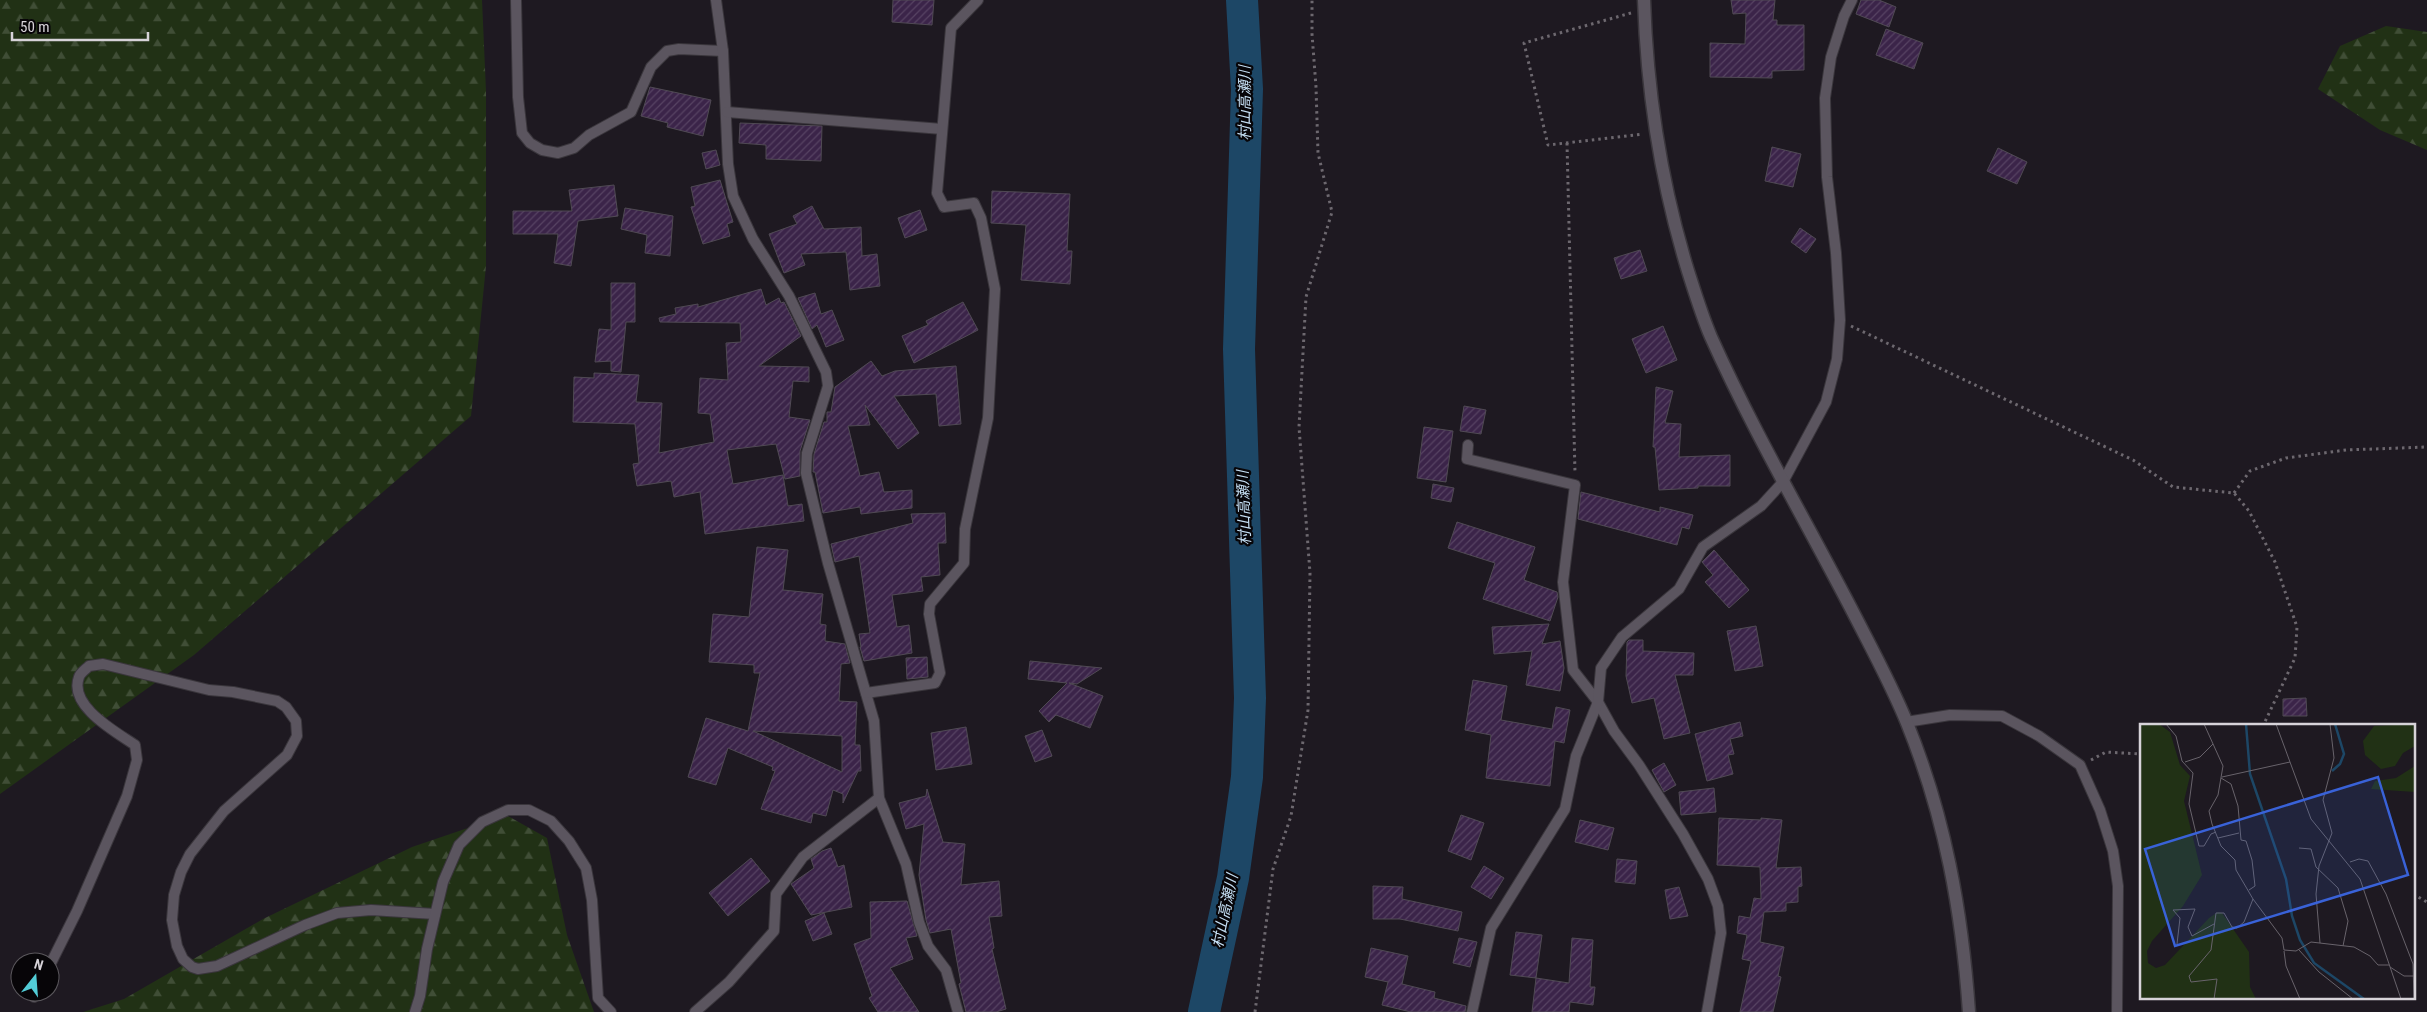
<svg xmlns="http://www.w3.org/2000/svg" width="2427" height="1012" viewBox="0 0 2427 1012" font-family="'Roboto Condensed','Noto Sans JP',sans-serif">
	<style>
		.forest { fill: url(#forest-firs) }
		.lines { fill: none; stroke-linecap: round; stroke-linejoin: round }
		.river { stroke: #1d4766; stroke-width: 32 }
		.building { fill: url(#building-hatch); stroke: #504a54; fill-rule: evenodd }
		.lane-casing { stroke: #3a363c; stroke-width: 12 }
		.secondary-casing { stroke: #3a363c; stroke-width: 15 }
		.path { stroke: #6d686f; stroke-width: 3; stroke-dasharray: 2.5 4; stroke-linecap: butt }
		.lane { stroke: #5b555f; stroke-width: 10 }
		.secondary { stroke: #5b555f; stroke-width: 12 }
		.labels { text-anchor: middle; dominant-baseline: central; stroke-width: 4.5; stroke-linejoin: round; paint-order: stroke }
		.water-label { font-size: 15px; font-style: italic; fill: #c5dff4; stroke: #070508 }
		.inset-river { fill: none; stroke: #1d4766; stroke-width: 2.5 }
		.inset-road { fill: none; stroke: #68636b; stroke-width: 1 }
		.view { fill: #3962d8; fill-opacity: 0.15; stroke: #3962d8; stroke-width: 2.5 }
		.inset-edge { fill: none; stroke: #d7d3d9; stroke-width: 2.5 }
	</style>
	<defs>
		<pattern id="forest-firs" width="22" height="20" patternUnits="userSpaceOnUse" patternTransform="scale(1.25)"><rect width="22" height="20" fill="#213115"/><path d="M5 1l3.5 6h-7zM16 11l3.5 6h-7z" fill="#404e36"/></pattern>
		<pattern id="building-hatch" width="6" height="6" patternUnits="userSpaceOnUse" patternTransform="scale(1.25)"><rect width="6" height="6" fill="#3b2449"/><path d="M-1 1l2-2M0 6l6-6M5 7l2-2" fill="none" stroke="#574363"/></pattern>
	</defs>
	<rect width="100%" height="100%" fill="#1e1921"/>
	<g class="forest">
		<polygon points="0,0 482,0 486,91 486,266 471,416 194,655 0,794"/>
		<polygon points="2386,26 2427,32 2427,150 2380,130 2318,89 2340,46"/>
		<polygon points="506,815 547,838 567,935 594,1012 83,1012 124,999 263,919 412,847"/>
	</g>
	<g class="lines">
		<polyline class="river" points="1204,1012 1233,878 1247,777 1250,698 1239,349 1247,89 1242,0"/>
	</g>
	<g class="building">
		<polygon points="893,0 934,0 932,25 892,22"/>
		<polygon points="1731,0 1775,0 1773,20 1777,20 1777,25 1804,25 1804,70 1772,71 1772,78 1710,77 1710,43 1745,44 1746,13 1733,14"/>
		<polygon points="1861,0 1879,0 1896,7 1889,27 1856,14"/>
		<polygon points="1886,29 1923,43 1914,69 1876,55"/>
		<polygon points="650,87 711,100 703,136 667,127 668,123 641,116"/>
		<polygon points="740,123 822,126 821,161 766,159 766,145 739,143"/>
		<polygon points="1772,147 1801,154 1793,187 1765,181"/>
		<polygon points="1998,148 2027,162 2017,184 1987,171"/>
		<polygon points="716,150 720,165 706,169 702,153"/>
		<polygon points="720,180 733,222 727,224 730,236 703,244 691,207 695,206 691,187"/>
		<polygon points="614,185 618,216 578,221 571,266 554,263 558,234 513,234 513,211 572,211 569,190"/>
		<polygon points="992,191 1070,194 1067,251 1072,251 1070,284 1021,280 1026,225 991,223"/>
		<polygon points="812,206 824,229 861,227 862,256 877,254 880,286 850,290 846,252 801,254 805,265 784,273 769,234 797,224 793,216"/>
		<polygon points="625,208 673,216 670,256 645,253 647,235 621,229"/>
		<polygon points="920,210 927,230 905,238 898,218"/>
		<polygon points="1800,228 1816,239 1806,253 1791,242"/>
		<polygon points="1640,250 1647,271 1621,279 1614,258"/>
		<polygon points="611,283 635,283 635,322 626,322 621,372 611,371 611,361 595,362 599,329 611,330"/>
		<polygon points="761,289 766,305 779,298 781,303 784,302 801,336 759,366 809,367 809,382 793,381 789,417 810,420 800,451 800,476 785,479 776,444 727,450 733,484 783,475 788,506 802,504 804,521 705,534 700,492 674,497 671,481 637,486 633,464 639,463 635,424 573,422 574,377 594,378 594,373 639,375 636,402 662,403 659,453 714,442 710,414 698,413 700,378 728,380 726,343 741,342 740,323 660,322 659,318 676,314 675,308 698,304 698,307"/>
		<polygon points="815,293 821,314 832,310 844,340 826,347 817,325 812,329 798,298"/>
		<polygon points="963,302 978,330 914,363 902,336 928,325 926,321"/>
		<polygon points="1663,326 1677,360 1646,373 1632,339"/>
		<polygon points="871,361 882,376 895,371 956,366 961,424 939,426 936,394 894,396 919,433 898,449 865,405 870,425 848,426 860,476 879,472 884,492 912,490 912,508 861,514 860,507 823,513 815,472 813,472 814,454 824,422 827,422 827,412 831,412 835,387"/>
		<polygon points="1656,387 1673,391 1665,423 1681,424 1679,457 1730,455 1730,486 1698,486 1698,488 1659,490 1655,447 1653,447"/>
		<polygon points="1464,406 1486,410 1481,434 1460,431"/>
		<polygon points="1424,427 1453,431 1446,482 1417,478"/>
		<polygon points="1433,484 1454,488 1451,502 1431,498"/>
		<polygon points="1581,492 1660,512 1660,507 1693,515 1689,529 1682,527 1677,545 1578,519"/>
		<polygon points="945,513 946,543 938,543 940,575 921,577 923,591 892,595 897,627 909,625 912,653 864,661 860,647 861,647 859,634 870,633 859,556 835,562 831,544 913,523 911,514"/>
		<polygon points="1457,522 1535,547 1524,580 1557,592 1558,597 1550,621 1483,599 1495,563 1448,548"/>
		<path d="M757,547L788,550L783,590L823,594L820,624L826,625L825,641L845,644L850,663L841,664L839,701L857,702L855,745H860L861,771H858L843,803V794L833,790L826,816L813,813L811,823L761,809L775,771L772,770L773,767L728,748L716,785L688,777L706,718L748,731L760,673H754V665L709,662L713,614L749,617ZM753,731L842,736V772Z"/>
		<polygon points="1714,550 1749,590 1729,608 1705,582 1713,575 1702,562"/>
		<polygon points="1549,624 1542,644 1560,641 1564,668 1560,691 1526,685 1532,651 1494,654 1492,627"/>
		<polygon points="1756,626 1763,666 1735,671 1727,631"/>
		<polygon points="1629,640 1643,640 1643,651 1694,653 1693,675 1675,675 1690,733 1664,739 1654,698 1632,703 1626,676 1627,642"/>
		<polygon points="927,657 928,677 907,679 906,658"/>
		<polygon points="1030,661 1102,668 1077,684 1069,683 1103,696 1090,728 1056,715 1049,722 1039,711 1067,683 1028,679"/>
		<polygon points="1473,680 1507,686 1501,720 1552,729 1556,707 1570,710 1564,743 1555,741 1550,786 1486,778 1491,735 1465,730"/>
		<polygon points="2306,698 2307,716 2283,716 2283,699"/>
		<polygon points="1740,722 1743,736 1730,739 1734,754 1728,755 1733,774 1707,781 1695,734"/>
		<polygon points="966,727 972,764 936,770 931,733"/>
		<polygon points="1042,730 1052,756 1035,762 1025,736"/>
		<polygon points="1664,763 1676,785 1664,792 1652,770"/>
		<polygon points="1714,788 1716,812 1681,815 1679,792"/>
		<polygon points="927,789 943,842 965,844 961,885 999,881 1002,916 989,917 994,948 992,949 1006,1009 996,1012 966,1012 959,984 961,983 951,929 930,933 926,920 919,875 924,824 906,829 899,803 926,796"/>
		<polygon points="1461,815 1484,823 1471,860 1448,851"/>
		<polygon points="1719,818 1761,820 1761,818 1782,820 1776,868 1801,867 1802,886 1798,887 1798,902 1786,903 1786,911 1764,912 1760,942 1784,947 1778,976 1781,977 1773,1012 1740,1012 1751,961 1742,959 1747,935 1737,933 1739,916 1750,918 1754,898 1761,899 1760,867 1717,865"/>
		<polygon points="1580,820 1614,828 1608,850 1575,842"/>
		<polygon points="831,848 838,867 844,865 852,907 811,915 791,884 814,868 811,859 822,851"/>
		<polygon points="751,858 770,881 728,916 709,893"/>
		<polygon points="1617,859 1637,861 1635,884 1615,882"/>
		<polygon points="1484,866 1504,878 1491,899 1471,887"/>
		<polygon points="1373,886 1403,887 1402,899 1462,912 1458,931 1400,919 1373,919"/>
		<polygon points="1679,887 1688,916 1670,919 1665,890"/>
		<polygon points="907,901 917,936 906,938 913,959 890,968 919,1012 878,1012 869,998 872,996 854,944 871,938 870,902"/>
		<polygon points="824,913 832,934 813,941 805,921"/>
		<polygon points="1516,932 1542,935 1536,978 1510,975"/>
		<polygon points="1459,938 1477,942 1470,967 1453,963"/>
		<polygon points="1572,938 1593,940 1590,987 1595,987 1593,1005 1570,1002 1569,1012 1532,1012 1536,978 1569,983"/>
		<polygon points="1371,948 1408,956 1402,984 1435,992 1434,998 1466,1006 1465,1012 1411,1012 1382,1005 1388,982 1365,977"/>
	</g>
	<g class="lines">
		<g class="lane-casing">
			<g id="lane">
				<polyline points="516,0 518,97 522,133 530,143 542,150 558,153 574,148 589,135 631,112 651,67 667,51 679,49 723,51"/>
				<polyline points="716,0 723,51 728,164 733,196 753,239 789,296 826,372 828,386 807,453 806,473 828,563 874,721 879,798 906,864 919,922 928,946 946,970 958,1012"/>
				<polyline points="727,112 942,129"/>
				<polyline points="1468,445 1467,459 1575,485 1563,582 1573,670 1598,702 1614,731 1639,765 1683,834 1708,879 1718,906 1721,933 1707,1012"/>
				<polyline points="866,693 935,683 940,673 929,614 930,604 964,563 965,529 988,418 995,289 981,218 974,203 944,207 937,193 951,28 978,0"/>
				<polyline points="1906,722 1950,715 2002,716 2039,736 2080,765 2100,810 2113,851 2118,886 2117,1012"/>
				<path d="M50,965L77,911L127,796L137,760L135,745C116,732 68,706 79,677C80,673 86,669 89,666L103,664L209,690L233,692L277,701L286,707L296,721L297,736L287,755L224,811L190,854L181,872L174,895L172,920L177,946L183,959L192,967L198,969L217,966L305,925L337,913L371,910L435,914"/>
				<polyline points="34,997 36,992"/>
				<polyline points="415,1012 420,996 427,949 443,882 459,845 482,822 508,810 529,810 551,821 569,841 586,868 592,900 598,998 611,1012"/>
				<polyline points="695,1012 729,982 774,931 776,894 803,857 879,798"/>
				<polyline points="1472,1012 1491,928 1565,809 1576,756 1598,702 1601,668 1622,637 1679,589 1703,547 1761,506 1783,482 1826,402 1837,359 1840,320 1836,253 1827,177 1825,98 1831,57 1844,16 1852,0"/>
			</g>
		</g>
		<g class="secondary-casing">
			<path id="secondary" d="M1644,0C1647,92 1661,183 1688,271C1695,293 1702,316 1711,337C1754,433 1807,523 1855,616C1873,651 1892,686 1907,723C1945,817 1962,911 1969,1012"/>
		</g>
		<g class="path">
			<polyline points="1631,13 1524,43 1548,145 1643,134"/>
			<polyline points="1567,143 1575,473"/>
			<polyline points="1851,326 2133,460 2173,487 2234,493 2249,511 2275,562 2297,627 2295,658 2263,726"/>
			<polyline points="2234,493 2250,471 2286,458 2346,450 2427,447"/>
			<polyline points="2264,725 2337,726"/>
			<polyline points="2091,760 2106,752 2141,754"/>
			<polyline points="2413,894 2427,902"/>
			<polyline points="1255,1012 1273,869 1291,816 1308,710 1310,573 1299,427 1306,297 1332,212 1318,153 1316,87 1312,34 1312,0"/>
		</g>
		<use href="#lane" class="lane"/>
		<use href="#secondary" class="secondary"/>
	</g>
	<g class="labels">
		<g class="water-label">
			<text transform="translate(1245 103) rotate(-90)">村山高瀬川</text>
			<text transform="translate(1244 508) rotate(-92)">村山高瀬川</text>
			<text transform="translate(1225 911) rotate(-78)">村山高瀬川</text>
		</g>
	</g>
	<g transform="translate(2140 724)">
		<rect width="275" height="275" fill="#1e1921"/>
		<path d="M0,0H19L30,8L40,41L50,52L44,77L62,151L43,182L12,217L7,227L8,239L16,244L25,241L69,194L78,188L82,189L109,228L110,263L116,275H0ZM275,0V22L263,29L255,42L241,45L225,31L223,17L234,2ZM275,42V68L231,65L235,57L256,54Z" fill="#213115"/>
		<path class="inset-river" d="M106,0L110,50L146,155L152,192L160,216L174,239L224,275M192,47L200,40L204,30L195,0"/>
		<path class="inset-road" d="M26,0L36,12L42,37L53,49L49,80L59,122H64L71,110L76,108M64,0L83,42L78,71L69,87L72,100L81,122L95,136L96,146L113,175L142,214L144,226L156,227L171,218L214,223L230,232L238,241H249M136,0L171,95L220,155L261,275M45,38L60,33L73,20M82,53L150,38M81,54L91,60L98,82L101,116L106,117L112,136L115,162L109,166M78,114L99,109M159,124L171,125L176,143L198,164L208,197L203,222M210,138L219,135L228,137L246,170L273,240L274,275M180,219L176,170L179,142L192,109L183,76L194,34L190,0M37,220L40,194L33,186L55,185L48,203L52,212L74,200M159,226L179,248L213,275M144,227L146,242L160,275M250,243L264,252H274M74,275L77,255L51,258L49,252L71,226L76,189H84L92,203L97,204L104,198L113,175"/>
		<path class="view" d="M238,53L268,151L35,222L5,125Z"/>
		<rect width="275" height="275" class="inset-edge"/>
	</g>
	<g transform="translate(35 977) rotate(17)"><circle r="24" fill="#070508" stroke="#5a575c"/>
	<path d="M0-4L9 19L0 12L-9 19Z" fill="#52ccd6"/>
	<text y="-8" font-size="14" font-weight="bold" text-anchor="middle" fill="#d7d3d9">N</text>
	</g>
	<path d="M12 32v8h136v-8" fill="none" stroke="#d7d3d9" stroke-width="2.5"/>
	<text x="20" y="32" font-size="15" fill="#d7d3d9" stroke="#070508" stroke-width="4" paint-order="stroke">50 m</text>
</svg>
